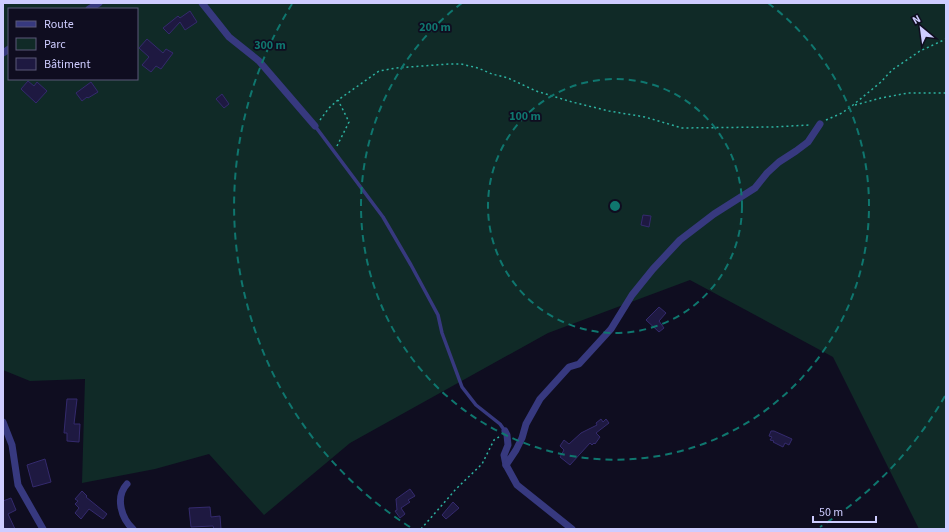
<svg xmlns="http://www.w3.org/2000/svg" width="949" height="532" viewBox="0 0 949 532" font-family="'Source Sans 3',sans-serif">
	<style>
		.green { fill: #102a27; fill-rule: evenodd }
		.building { fill: #1e1941; stroke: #342a6d }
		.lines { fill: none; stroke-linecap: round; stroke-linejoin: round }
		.path { stroke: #2db2a1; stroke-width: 1.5; stroke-dasharray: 2 3; stroke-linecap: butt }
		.lane { stroke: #37397f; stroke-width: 3.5 }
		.street { stroke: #37397f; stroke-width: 7 }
		.ring { fill: none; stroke: #0f766e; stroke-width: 2; stroke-dasharray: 7 5 }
		.centre { fill: #0f766e; stroke: #0f0d20; stroke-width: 2 }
		.ring-label { font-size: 12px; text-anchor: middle; font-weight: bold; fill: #0f766e; stroke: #0f0d20; stroke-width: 3.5; stroke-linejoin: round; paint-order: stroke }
	</style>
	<rect width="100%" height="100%" fill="#0f0d20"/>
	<path class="green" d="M3,3H946V529H919L833,357L690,280L548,333L350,443L264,515L209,454L155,469L82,483L85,379L30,381L3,370ZM9,9H137V79H9Z"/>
	<g class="building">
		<polygon points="190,11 197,22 185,30 180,22 169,34 163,28 178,16 180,18"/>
		<polygon points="147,39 163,53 166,49 173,53 161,69 156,66 151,72 142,65 149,57 139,48"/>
		<polygon points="28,81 34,86 37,82 47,91 36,103 21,89"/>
		<polygon points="91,82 98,92 88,98 87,97 82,101 76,93"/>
		<polygon points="222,94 229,104 224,108 216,99"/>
		<polygon points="643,215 651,216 649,227 641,225"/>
		<polygon points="659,307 666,313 659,321 664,328 659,332 646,320"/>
		<polygon points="67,399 77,399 74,424 80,424 79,442 67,441 67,433 64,433"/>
		<polygon points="601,419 603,422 606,419 609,423 596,433 600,437 595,444 594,443 592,445 590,443 570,465 560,457 564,450 560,446 564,440 569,444 581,433 597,425 596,423"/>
		<polygon points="771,431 774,431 792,439 789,445 785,443 783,447 773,442 774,441 770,440 772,437 769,436"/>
		<polygon points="45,459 51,482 33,487 27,465"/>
		<polygon points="410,489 415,496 408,500 410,502 401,508 405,514 400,518 395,511 397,510 396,499"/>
		<polygon points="82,491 87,496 86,497 107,514 103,519 89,509 81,519 75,513 79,508 75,504 78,501 75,499"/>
		<polygon points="11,498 16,510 8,514 15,529 4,529 3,523 3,501"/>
		<polygon points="453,502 459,508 446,519 442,515"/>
		<polygon points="210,507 211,517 220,516 221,529 214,529 213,526 191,527 189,508"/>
	</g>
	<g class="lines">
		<g class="path">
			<polyline points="855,105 881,98 908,93 946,93"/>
			<polyline points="320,120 329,108 338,100 379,71 396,68 449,64 461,64 478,68 492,74 508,78 536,91 572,102 609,111 645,117 682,128 772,127 810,125"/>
			<polyline points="826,120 842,113 853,105 881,82 892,70 920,51 946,39"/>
			<polyline points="337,146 349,122 338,100"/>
			<polyline points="421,529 456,489 482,464 494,440 499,437"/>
		</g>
		<polyline class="lane" points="315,126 383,217 411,265 438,315 442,333 462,387 476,405 500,424 505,431"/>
		<g class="street">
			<polyline points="202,3 229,37 259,61 315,126"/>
			<polyline points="89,9 99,3"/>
			<polyline points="3,53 9,49"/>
			<polyline points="3,422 12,445 18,485 43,529"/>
			<polyline points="505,431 507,435 508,445 504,455 506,465 517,485 572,529"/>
			<polyline points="506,465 516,450 522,438 526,424 540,399 569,367 579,364 611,329 632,295 653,269 680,240 714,214 755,188 767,173 779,162 796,151 808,142 820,124"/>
			<path d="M127,484C115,497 121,518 133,529"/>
		</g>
	</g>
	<g class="ring">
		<circle cx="615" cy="206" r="127"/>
		<path d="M768 3A254 254 0 1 1 462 3"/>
		<path d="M945 396A381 381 0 0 1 820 527M410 527A381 381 0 0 1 292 4"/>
	</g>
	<circle cx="615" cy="206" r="6" class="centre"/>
	<g class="ring-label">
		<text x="435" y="31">200 m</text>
		<text x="270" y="49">300 m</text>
		<text x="525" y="120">100 m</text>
	</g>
	<rect width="949" height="532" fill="none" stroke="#ceccff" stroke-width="8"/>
	<rect x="8" y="8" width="130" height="72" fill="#0f0d20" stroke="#5b5979"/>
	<rect x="16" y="21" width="20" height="6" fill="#37397f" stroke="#5b5979"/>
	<text x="44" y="28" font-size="12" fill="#ceccff">Route</text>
	<rect x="16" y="38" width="20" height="12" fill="#102a27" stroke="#5b5979"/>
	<text x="44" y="48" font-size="12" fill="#ceccff">Parc</text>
	<rect x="16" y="58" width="20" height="12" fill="#1e1941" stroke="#5b5979"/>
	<text x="44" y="68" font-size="12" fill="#ceccff">Bâtiment</text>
	<g transform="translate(921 28) rotate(331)" stroke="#0f0d20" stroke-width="3" paint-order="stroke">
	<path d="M0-3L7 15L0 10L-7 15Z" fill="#ceccff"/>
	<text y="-6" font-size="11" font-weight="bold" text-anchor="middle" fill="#ceccff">N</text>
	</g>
	<path d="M813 516v6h63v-6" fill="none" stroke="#ceccff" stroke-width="2"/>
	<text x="819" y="516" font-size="12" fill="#ceccff" stroke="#0f0d20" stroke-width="3" paint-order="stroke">50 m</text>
</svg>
